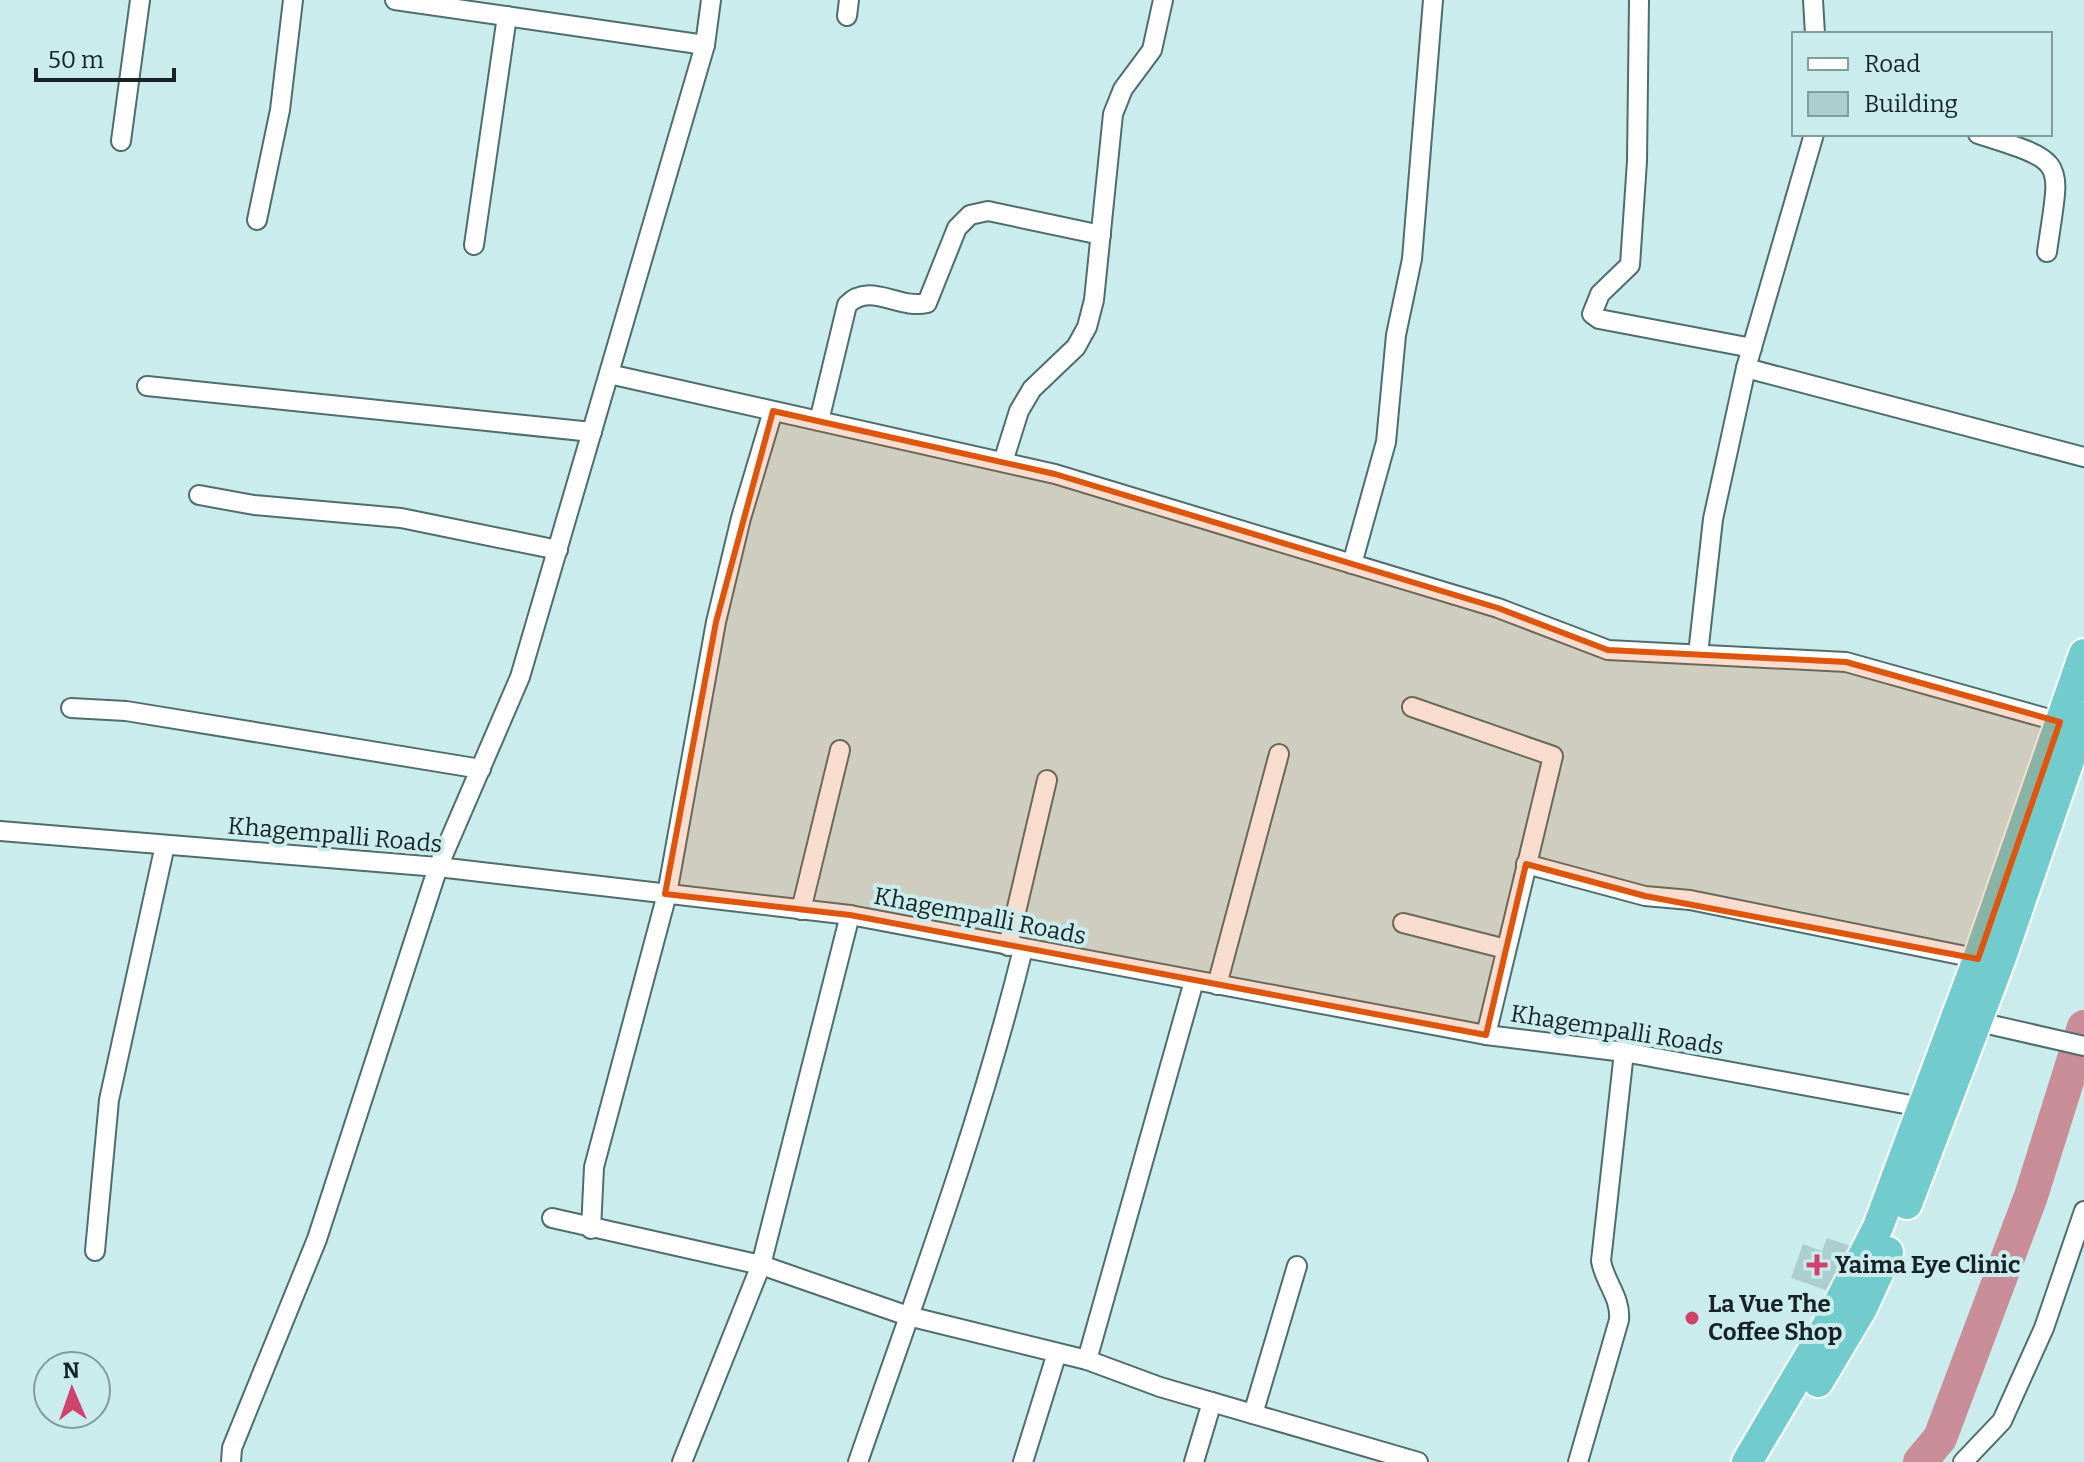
<svg xmlns="http://www.w3.org/2000/svg" width="2084" height="1462" viewBox="0 0 2084 1462" font-family="Bitter,serif">
	<style>
		.lines { fill: none; stroke-linecap: round; stroke-linejoin: round }
		.river { stroke: #c88d97; stroke-width: 34 }
		.building { fill: #adcece }
		.minor-casing { stroke: #4f6d6d; stroke-width: 22 }
		.trunk-casing { stroke: #fff; stroke-width: 34 }
		.minor { stroke: #fff; stroke-width: 18 }
		.trunk { stroke: #72ccce; stroke-width: 30 }
		.marked { fill: #de560d; fill-opacity: 0.2; stroke: #de560d; stroke-width: 6; stroke-linejoin: round }
		.poi-dot { fill: #d0416b; stroke: #cbeced; stroke-width: 3 }
		.labels { text-anchor: middle; dominant-baseline: central; stroke-width: 8; stroke-linejoin: round; paint-order: stroke }
		.street-label { font-size: 24px; fill: #172324; stroke: #cbeced }
		.poi-label { font-size: 24px; font-weight: bold; fill: #172324; stroke: #cbeced; text-anchor: start }
	</style>
	<rect width="100%" height="100%" fill="#cbeced"/>
	<g class="lines">
		<polyline class="river" points="1920,1462 1940,1438 2031,1196 2084,1027"/>
	</g>
	<polygon class="building" points="1827,1238 1851,1246 1834,1293 1791,1278 1803,1244 1822,1251"/>
	<g class="lines">
		<g class="minor-casing">
			<g id="minor">
				<polyline points="395,0 705,45"/>
				<polyline points="1639,0 1637,161 1630,265 1600,294 1592,314 1599,319 1752,348"/>
				<polyline points="1813,0 1815,34"/>
				<polyline points="847,16 849,0"/>
				<path d="M1978,134C2070,163 2060,159 2047,252"/>
				<polyline points="121,141 140,0"/>
				<polyline points="257,220 280,110 293,0"/>
				<polyline points="474,245 507,16"/>
				<polyline points="1746,368 2084,457"/>
				<polyline points="609,374 1055,474 1498,608 1608,650 1846,662 2060,722"/>
				<polyline points="147,386 592,432"/>
				<path d="M819,421L847,305C870,281 899,310 927,303L957,228L970,215L988,211L1101,235"/>
				<polyline points="1003,462 1019,411 1032,389 1076,347 1087,327 1094,300 1113,114 1123,89 1152,50 1163,0"/>
				<polyline points="199,495 254,505 401,518 558,550"/>
				<polyline points="1352,564 1386,442 1396,335 1412,259 1433,0"/>
				<polyline points="1698,654 1713,519 1746,368 1814,134"/>
				<polyline points="1412,707 1553,756 1486,1035"/>
				<polyline points="71,708 126,711 481,769"/>
				<polyline points="0,831 438,867 850,915 1486,1035 1624,1052 1932,1109"/>
				<polyline points="1526,864 1645,896 1690,900 1985,960"/>
				<polyline points="801,910 840,750"/>
				<polyline points="1403,923 1506,949"/>
				<polyline points="1008,946 1047,780"/>
				<polyline points="1217,985 1279,754"/>
				<polyline points="1970,1020 2084,1046"/>
				<polyline points="552,1218 761,1265 908,1316 1087,1360 1160,1387 1418,1462"/>
				<polyline points="591,1229 594,1167 667,894 716,622 741,518 773,411"/>
				<polyline points="95,1251 109,1100 165,845"/>
				<polyline points="1087,1360 1194,981"/>
				<polyline points="1253,1414 1297,1266"/>
				<polyline points="231,1462 232,1448 317,1239 438,867 520,677 705,45 711,0"/>
				<polyline points="682,1462 761,1265 850,915"/>
				<path d="M858,1462C917,1292 980,1124 1023,949"/>
				<polyline points="1023,1462 1056,1356"/>
				<polyline points="1194,1462 1212,1402"/>
				<path d="M1578,1462L1619,1320C1621,1297 1605,1283 1601,1261L1624,1052"/>
				<polyline points="1963,1462 2002,1421 2044,1328 2084,1211"/>
			</g>
		</g>
		<g class="trunk-casing">
			<g id="trunk">
				<polyline points="1907,1204 1999,963 2084,717"/>
				<polyline points="1818,1382 1862,1308 1888,1252"/>
				<polyline points="1747,1462 1826,1328 1878,1227 1978,959 2084,654"/>
			</g>
		</g>
		<use href="#minor" class="minor"/>
		<use href="#trunk" class="trunk"/>
	</g>
	<path class="marked" d="M773,411L1055,474L1498,608L1608,650L1846,662L2060,722L1978,959L1645,896L1526,864L1486,1035L850,915L665,894L716,622Z"/>
	<g class="poi-dot">
		<path d="M1813 1253h8v8h8v8h-8v8h-8v-8h-8v-8h8z"/>
		<circle cx="1692" cy="1318" r="8"/>
	</g>
	<g class="labels">
		<g class="street-label">
			<text transform="translate(335 835) rotate(5)">Khagempalli Roads</text>
			<text transform="translate(980 916) rotate(11)">Khagempalli Roads</text>
			<text transform="translate(1617 1030) rotate(9)">Khagempalli Roads</text>
		</g>
		<g class="poi-label">
			<text x="1835" y="1265">Yaima Eye Clinic</text>
			<text x="1708" y="1304">La Vue The<tspan x="1708" dy="28">Coffee Shop</tspan></text>
		</g>
	</g>
	<rect x="1792" y="32" width="260" height="104" fill="#cbeced" stroke="#839c9d" stroke-width="2"/>
	<rect x="1808" y="58" width="40" height="12" fill="#ffffff" stroke="#839c9d" stroke-width="2"/>
	<text x="1864" y="72" font-size="24" fill="#172324">Road</text>
	<rect x="1808" y="92" width="40" height="24" fill="#adcece" stroke="#839c9d" stroke-width="2"/>
	<text x="1864" y="112" font-size="24" fill="#172324">Building</text>
	<g transform="translate(72 1390) rotate(358)"><circle r="38" fill="#cbeced" stroke="#839c9d" stroke-width="2"/>
	<path d="M0-6L14 30L0 20L-14 30Z" fill="#d0416b"/>
	<text y="-12" font-size="22" font-weight="bold" text-anchor="middle" fill="#172324">N</text>
	</g>
	<path d="M36 68v12h138v-12" fill="none" stroke="#172324" stroke-width="4"/>
	<text x="48" y="68" font-size="24" fill="#172324" stroke="#cbeced" stroke-width="6" paint-order="stroke">50 m</text>
</svg>
